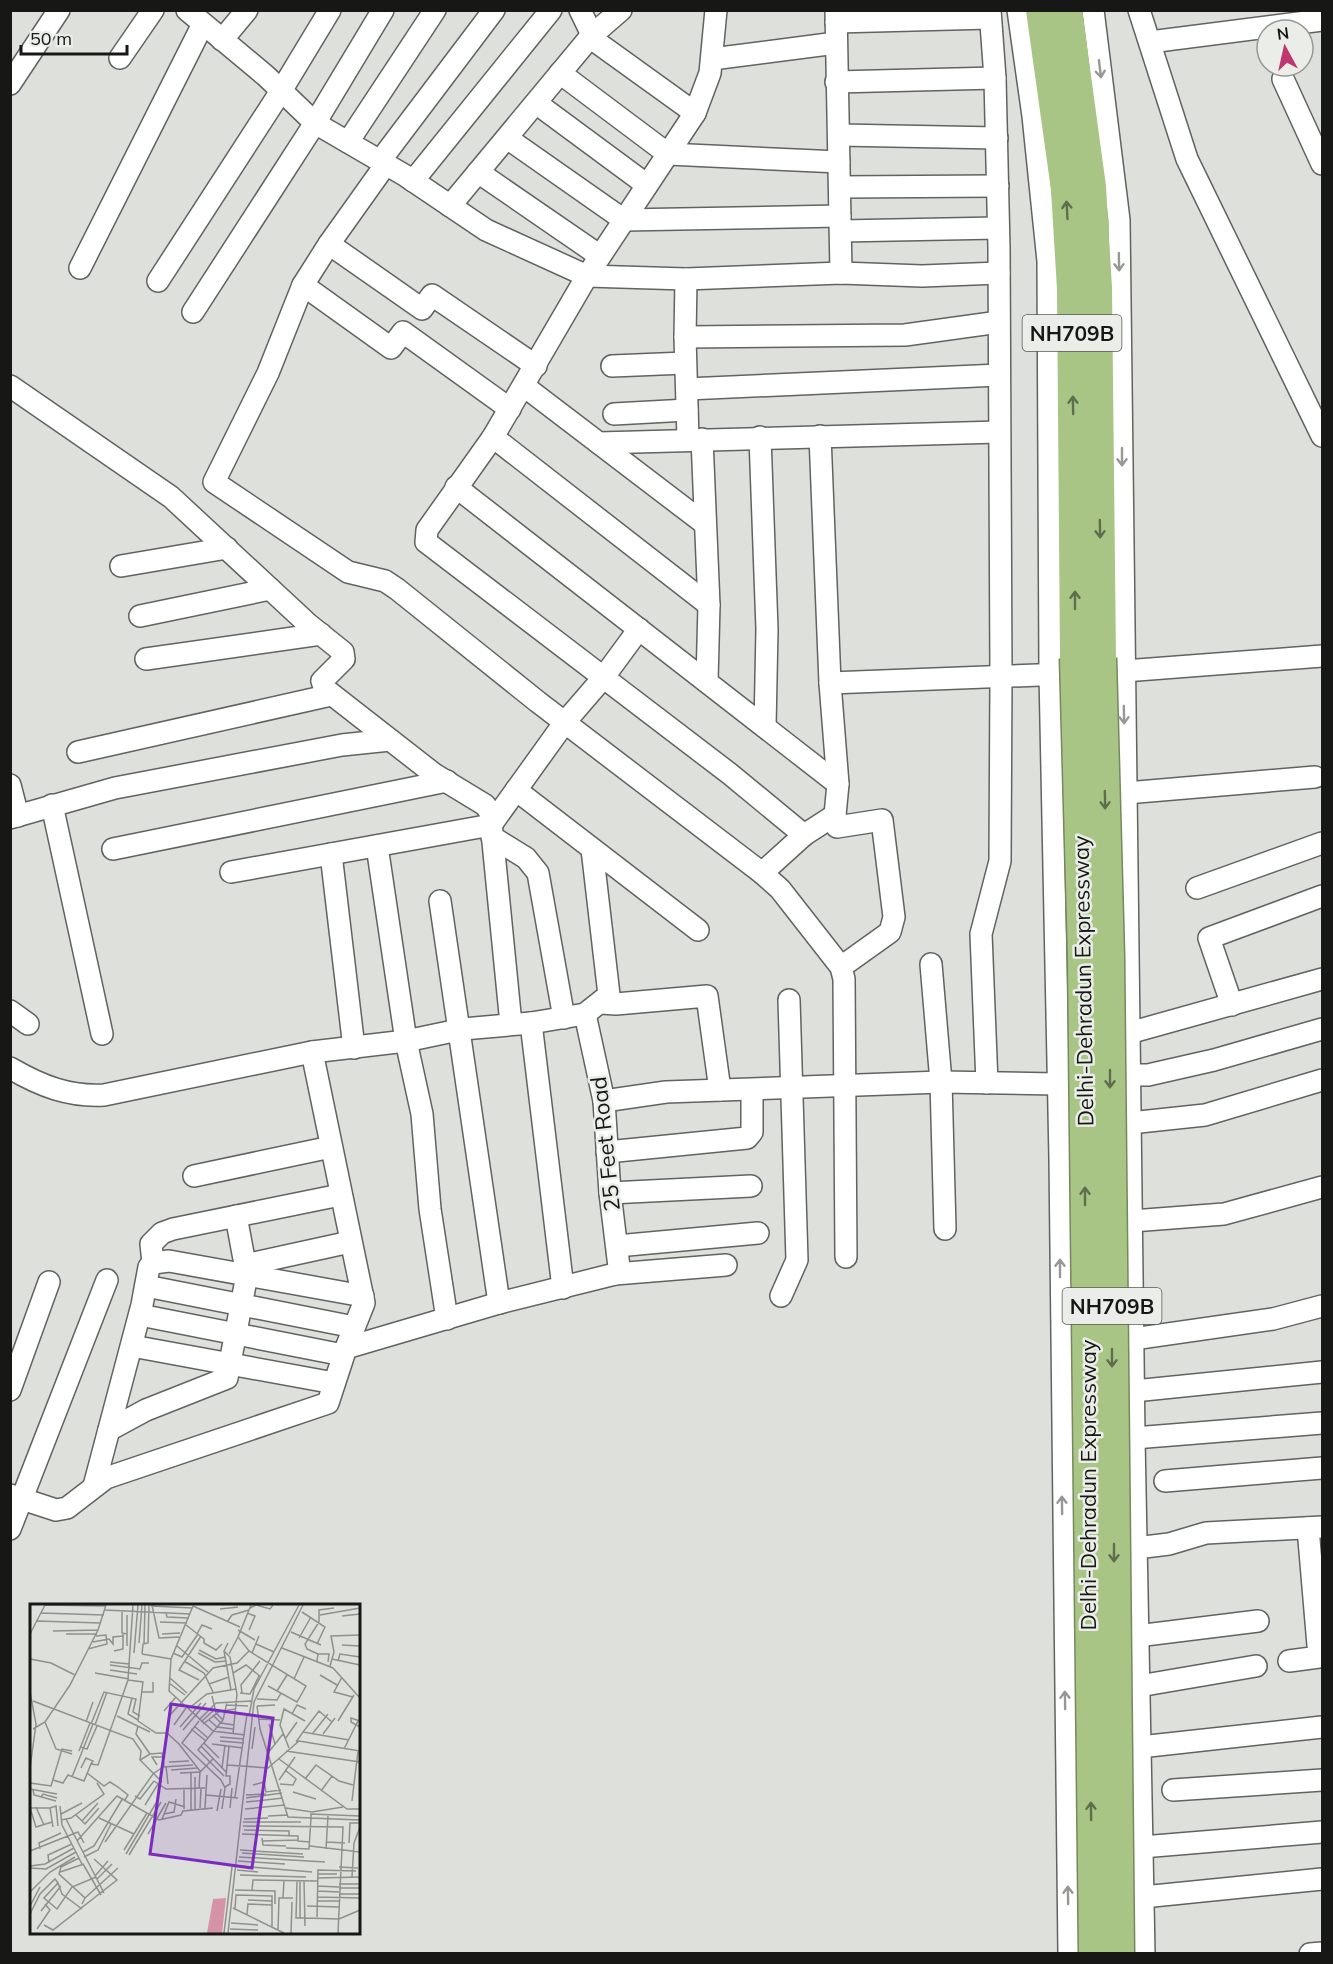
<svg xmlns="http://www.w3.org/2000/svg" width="1333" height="1964" viewBox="0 0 1333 1964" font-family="Mulish,sans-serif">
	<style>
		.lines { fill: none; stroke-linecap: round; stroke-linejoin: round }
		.minor-casing { stroke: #61635e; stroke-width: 24 }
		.highway-casing { stroke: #76885e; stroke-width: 33 }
		.minor { stroke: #fff; stroke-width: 21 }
		.highway { stroke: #a9c585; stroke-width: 30 }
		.highway-bridge-casing { stroke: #76885e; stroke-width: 33; stroke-linecap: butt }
		.highway-bridge { stroke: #a9c585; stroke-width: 30 }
		.oneway { stroke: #979796 }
		.oneway2 { stroke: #606e4e }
		.labels { text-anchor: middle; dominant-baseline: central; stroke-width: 5; stroke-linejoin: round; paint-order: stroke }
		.shield { fill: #ebeee8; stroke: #575855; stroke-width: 1.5 }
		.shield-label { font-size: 21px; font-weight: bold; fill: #171816 }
		.street-label { font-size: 22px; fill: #171816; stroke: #ebeee8 }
		.inset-road { fill: none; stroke: #8e918c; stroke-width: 1.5 }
		.view { fill: #7b2cbf; fill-opacity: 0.15; stroke: #7b2cbf; stroke-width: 3 }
		.inset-edge { fill: none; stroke: #171816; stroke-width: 3 }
	</style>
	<rect width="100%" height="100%" fill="#dee1db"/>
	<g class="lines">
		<g class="minor-casing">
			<g id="minor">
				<polyline points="187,10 266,76 315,123 406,176 486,230 587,276 686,279 841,273 922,276 999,273"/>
				<polyline points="580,10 595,41 695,113"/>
				<polyline points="716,10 710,73 695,113 587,276 493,437 427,530 426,542 730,774 804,835"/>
				<polyline points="836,10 841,273"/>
				<polyline points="1018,10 1033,116 1048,261 1050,674 1060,1159 1069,1954"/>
				<polyline points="1093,10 1119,220 1134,1438 1144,1954"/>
				<polyline points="1139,10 1187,159 1322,436"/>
				<polyline points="836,22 990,18"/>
				<polyline points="222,40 247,10"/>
				<polyline points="1150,42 1322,20"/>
				<polyline points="120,58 153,10"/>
				<polyline points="712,59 836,43"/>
				<polyline points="560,73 668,154 839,162"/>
				<polyline points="1283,79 1322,164"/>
				<polyline points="836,82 995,78"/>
				<polyline points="10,84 59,10"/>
				<polyline points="536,103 647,185"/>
				<polyline points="839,135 997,138"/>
				<polyline points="507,138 624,220 840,216"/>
				<polyline points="348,142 435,10"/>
				<polyline points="380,161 494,10"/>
				<polyline points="386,164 329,244 303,285 268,373 214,482 348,572 385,581 397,589 538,702 762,873 780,889 841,967 844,979 846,1257"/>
				<polyline points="478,172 600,256"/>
				<polyline points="413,181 551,10"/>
				<polyline points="840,187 998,186"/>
				<polyline points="450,206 591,36 621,10"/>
				<polyline points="841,231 998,228"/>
				<polyline points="329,244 422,309 432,295 536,366"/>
				<polyline points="80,268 203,24"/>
				<polyline points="686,279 685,337 688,439"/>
				<polyline points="158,281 281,91 330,10"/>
				<polyline points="303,285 391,348 403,332 510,409"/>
				<polyline points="193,312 315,123 383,10"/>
				<polyline points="685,337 905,335 999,322"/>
				<polyline points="612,366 685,363"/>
				<polyline points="10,386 171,497 308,624 343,652 344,659 322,681 325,689 434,774 485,805 490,812 511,1024"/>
				<polyline points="524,386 705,524"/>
				<polyline points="687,389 999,375"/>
				<polyline points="614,414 687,410"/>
				<polyline points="820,436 830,683 838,784 835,815 837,827 882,820 894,917 890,932 841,967"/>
				<polyline points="493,437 709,605"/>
				<polyline points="760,437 767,629 765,727"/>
				<polyline points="702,439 709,605 707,681"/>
				<polyline points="599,443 999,432"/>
				<polyline points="456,487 838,784"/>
				<polyline points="121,566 227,548"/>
				<polyline points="140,616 270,589"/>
				<polyline points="146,659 321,634"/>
				<polyline points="1111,672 1322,656"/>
				<polyline points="830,683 1065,674"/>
				<polyline points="78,752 331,695"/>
				<polyline points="10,785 18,816"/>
				<polyline points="516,790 698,930"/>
				<polyline points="1126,793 1315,777"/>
				<polyline points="52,805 102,1034"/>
				<polyline points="10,818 115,788 342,745 390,740"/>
				<polyline points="492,837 526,858 538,873 564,1018"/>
				<polyline points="377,846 406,1041 422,1114 430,1209 447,1319"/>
				<polyline points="113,849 447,781"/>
				<polyline points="331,854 354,1048"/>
				<polyline points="231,872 491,825 565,722 603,678 639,629"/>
				<polyline points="762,873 804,835 835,815"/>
				<polyline points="1197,888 1322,843"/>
				<polyline points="440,901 499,1303"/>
				<polyline points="931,964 941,1082 945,1229"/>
				<polyline points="601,1003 616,1004 707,996 720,1090"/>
				<polyline points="1232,1005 1209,938 1322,896"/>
				<polyline points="10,1011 28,1024"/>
				<polyline points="585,1014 604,1101 610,1193 619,1267 615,1274"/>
				<polyline points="531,1023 563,1288"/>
				<polyline points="1129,1033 1322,979"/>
				<polyline points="312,1052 364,1303 346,1348"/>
				<path d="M10,1068C41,1086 69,1097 104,1095L312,1052L406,1041L463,1029L531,1023L585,1014L609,995L592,849"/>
				<polyline points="1130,1075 1148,1075 1214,1060 1322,1029"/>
				<polyline points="987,1083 981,934 1000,861 1001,676 999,248 995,78 990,10"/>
				<polyline points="604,1101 666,1092 941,1082 1057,1084"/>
				<polyline points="1130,1123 1205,1115 1322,1080"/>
				<polyline points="607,1152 747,1138 752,1132 752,1090"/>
				<polyline points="194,1176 331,1147"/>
				<polyline points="610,1193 751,1186"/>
				<polyline points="1132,1221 1224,1214 1322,1187"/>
				<polyline points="617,1246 758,1233"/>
				<polyline points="153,1263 151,1244 162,1233 173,1229 340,1195"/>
				<polyline points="245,1265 350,1242"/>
				<polyline points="146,1286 354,1327"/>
				<polyline points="781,1296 797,1260 789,1000"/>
				<polyline points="140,1315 343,1355"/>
				<polyline points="1133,1339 1273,1319 1322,1306"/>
				<polyline points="132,1346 334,1383"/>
				<polyline points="10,1390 49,1282"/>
				<polyline points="1134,1391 1322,1372"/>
				<polyline points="109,1430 146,1410 227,1378 247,1275 236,1216"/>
				<polyline points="1134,1438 1322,1423"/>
				<polyline points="1165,1481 1322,1468"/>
				<polyline points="94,1486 142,1305 149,1267 153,1263 169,1261 363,1296"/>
				<polyline points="10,1495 56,1510 67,1508 106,1478 328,1403 346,1348 499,1303 615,1274 726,1265"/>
				<polyline points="10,1529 107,1280"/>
				<polyline points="1136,1548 1169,1544 1206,1533 1322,1527"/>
				<polyline points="1137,1636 1258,1621"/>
				<polyline points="1289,1661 1319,1657 1308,1528"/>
				<polyline points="1139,1686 1256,1666"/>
				<polyline points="1140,1747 1322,1727"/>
				<polyline points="1173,1790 1322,1780"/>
				<polyline points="1142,1847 1322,1832"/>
				<polyline points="1143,1897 1322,1879"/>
				<polyline points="1310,1954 1322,1953"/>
			</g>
		</g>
		<g class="highway-casing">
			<g id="highway">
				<polyline points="1041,10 1066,189 1072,289 1075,658"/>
				<polyline points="1067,10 1091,187 1097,288 1101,658"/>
			</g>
		</g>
		<use href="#minor" class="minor"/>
		<use href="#highway" class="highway"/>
		<g class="highway-bridge-casing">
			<g id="highway-bridge">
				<polyline points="1075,658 1083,956 1094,1954"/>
				<polyline points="1101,658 1109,956 1119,1954"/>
			</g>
		</g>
		<use href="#highway-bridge" class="highway-bridge"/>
	</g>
	<defs><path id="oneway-shaft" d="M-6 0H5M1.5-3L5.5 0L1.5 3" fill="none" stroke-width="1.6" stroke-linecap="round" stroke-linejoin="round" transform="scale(1.5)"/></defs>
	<g class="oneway">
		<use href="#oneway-shaft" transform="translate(1100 69) rotate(83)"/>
		<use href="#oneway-shaft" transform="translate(1119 262) rotate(89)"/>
		<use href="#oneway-shaft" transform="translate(1122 457) rotate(90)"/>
		<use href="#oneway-shaft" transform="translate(1124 715) rotate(89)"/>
		<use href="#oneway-shaft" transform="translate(1060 1268) rotate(-90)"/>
		<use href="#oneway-shaft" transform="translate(1062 1505) rotate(-91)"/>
		<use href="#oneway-shaft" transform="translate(1065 1700) rotate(-91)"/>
		<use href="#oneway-shaft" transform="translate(1068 1895) rotate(-91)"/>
	</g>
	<g class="oneway2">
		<use href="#oneway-shaft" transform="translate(1067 210) rotate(-93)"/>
		<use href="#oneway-shaft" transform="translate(1073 405) rotate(-91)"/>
		<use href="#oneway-shaft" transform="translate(1100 529) rotate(89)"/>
		<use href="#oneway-shaft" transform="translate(1075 600) rotate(-90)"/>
		<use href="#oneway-shaft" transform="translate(1105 800) rotate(89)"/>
		<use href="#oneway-shaft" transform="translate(1110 1079) rotate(90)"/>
		<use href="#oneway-shaft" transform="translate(1085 1196) rotate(-90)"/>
		<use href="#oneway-shaft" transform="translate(1112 1358) rotate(90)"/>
		<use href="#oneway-shaft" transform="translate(1114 1553) rotate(90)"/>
		<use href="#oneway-shaft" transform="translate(1091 1811) rotate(-91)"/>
	</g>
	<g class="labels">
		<g class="shield">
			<rect x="1022.5" y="315" width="99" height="36" rx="4.5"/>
			<rect x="1062.5" y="1288" width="99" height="36" rx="4.5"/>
		</g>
		<g class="shield-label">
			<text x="1072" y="333">NH709B</text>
			<text x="1112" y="1306">NH709B</text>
		</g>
		<g class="street-label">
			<text transform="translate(1083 981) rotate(-91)">Delhi-Dehradun Expressway</text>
			<text transform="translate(605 1144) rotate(-96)">25 Feet Road</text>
			<text transform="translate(1088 1485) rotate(-90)">Delhi-Dehradun Expressway</text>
		</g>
	</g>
	<g transform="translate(30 1604)">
		<rect width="330" height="330" fill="#dee1db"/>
		<path d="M196,294L192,329H177L183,295Z" fill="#d493a6"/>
		<path class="inset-road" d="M15,1L76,2M122,1L129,34L149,33M221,1L208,33L219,47L276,82L267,98L238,82M121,2L163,4M163,2L141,55L139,87L183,127L215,131M163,2L210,23M220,4L226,1L240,5L243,1M190,5L208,3M75,6L160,10M92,7V29L97,30M272,8L295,23L287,40M11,9L74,11M136,9L137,13L159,14M217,9L225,12L219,26M290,11L330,4M312,12L330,10M6,17L71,19M130,18L157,19M197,18L202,11L219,6M156,21L174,35V39L186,46L192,40M208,26L225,36M23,27L68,26M261,28L291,41M0,30L15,1M36,30H67M132,30L150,29M167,30L172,21L182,25M269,34L281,13M63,38L79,35L83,40V33L93,32M109,39L112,1M198,39L194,47L201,86M114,40L115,1M226,40L244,48M312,41L330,42M97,42V11M147,42L178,68M252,44L303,64L330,94M58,45L77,40L76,31L66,32M169,46L186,55L195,53M84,47L93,45V30M194,47L200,53L207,90L203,130M104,49L108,1M143,49L152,53L168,30M168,49L185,58L196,57M222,49L229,32M112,50L113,40L118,39L119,1M112,50L141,55M199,50L208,33M288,50H299L298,58M0,55L21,59L45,71M302,55L330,61M154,57L174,69L183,88M287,57L288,50L277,45L275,40L289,18V6L304,4M308,57L310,50L330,53M80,58L99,60M80,61L110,65L112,59H119M300,62L304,48L301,32L330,31M80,66L107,70M65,69L99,75M203,69L216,61L231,73M290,71L307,81M312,73L304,88L323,93M140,74L157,89M264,75L274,53M98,76L113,78L108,117L126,129H137L149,140L170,167L169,184M169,76L149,66L171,32M139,79L155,91M179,80L199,73M247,87L257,71M0,88L6,120L0,164M112,88H123V78M210,89L220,90L229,72M212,89L211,81L230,57M182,92L186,109L193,116M102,94L98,110L108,116M227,95L247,96L251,89M3,97L103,135L111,147L110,156M196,101L218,102M227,102L230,125L258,213L281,214L279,245L256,244M227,102L245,101M158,105L177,90L206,85M134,107L146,93M262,110L267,101L276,105M140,111L183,64L207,59L219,47M183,111L191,119L204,121M87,112L120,128M219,112L224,85L269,1M229,115L250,116M169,116L186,99L221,97M179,116L187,123L203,125M169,117L152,139L191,176L195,184L192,205M308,117L324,91M330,117L321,114V118L330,123M15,118L26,145L42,150M56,118L63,98M171,118L185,105M61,120L74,88L106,95L103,108L110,112M173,120L190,107L206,105M239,120L245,140M65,121L77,88M144,121L156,104M108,122L106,130L120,150M164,122L178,134M150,123L171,99M3,125L15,118L40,81L68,26L76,1M161,125L176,137M153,126L176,99M273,128L289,107L302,118M283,129L298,110M293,130L305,114M190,133L214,135M255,135L267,118M190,137L214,139M266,138L273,128L319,136M174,139L189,154M182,140L213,144M171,142L197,169M51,143L57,145L67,122M259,144L250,121L254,105L275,117M222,145L225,123M314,145L328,117M49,147L60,119M256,147L330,158M238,149L253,130M249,155L317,205H330M139,158L159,157M127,161L122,153H133M197,161L238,164L269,137L330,147M136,162L138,180M51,164L56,154L63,157L61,160M192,164L195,141M141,166L167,164M57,169L74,182L80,178L88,183L98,191L95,196M150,169L170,168L183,155M161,169V206M194,172L168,146L193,116L197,98M42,173L63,120M165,173V205M275,175L286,161L309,177L323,181M23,176L33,179L38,171L54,177L61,160L68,161L98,76L103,1M249,176L265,153M124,177L136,185L175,184M132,178L110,156L120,150L132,149L134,162M0,179L21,182L32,145L42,147M250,180L263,181L266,175L255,166M223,181L234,178L236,188L251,186M195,183L200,180V172H196L199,142M154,184V205M0,185L27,190M3,186L4,191L26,197M291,187L302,172M263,188L286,195M176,191L208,194M216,191L236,190M105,192L110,195L124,177M11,193L13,190L27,194M205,193L217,110M216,194L252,189M322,197L328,147M216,198L253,194M115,201L128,180M30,202L32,221L52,260M6,203L14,221M0,204H20L23,223M0,204L6,223L22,218M20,204L26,202L28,222M170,204L171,184M175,204L177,171M200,204L202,184M256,204L282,208L313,203M215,205L255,201M187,207L191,185M31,210L52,199M134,210L144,208L146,195M46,211L55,220L69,204M238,212L258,211M330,212L281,210V214L330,216M69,214L104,230M36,215L74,289M132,215L139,198L155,203M214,215L238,214M31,216L41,214L74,190L67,179M52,217L68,199M213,218H271M213,222L313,223L308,329M214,226L259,227V232M118,230L136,199M212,230L268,232V237L280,238M232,234L233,241L256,242M47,237L87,192L129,216L151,211L153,207L183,204M232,237L268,236M75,238L123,170L133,163L163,161M296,238L315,239M319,239L320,219H330M280,242L330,248M10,245L9,239L31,229M296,245L298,212M94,246L117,209M210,246L273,250M0,247L48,228L54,239M53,248L64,242L93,194M212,249L274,253M96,250L126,199M99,251L131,198M54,253L68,246L81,220M209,253L295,258M49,254L31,263L29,270L55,294L52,300M208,257L255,260M19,259L18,251L42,240M53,260L71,291M0,262L15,260L44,244M208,262L282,268M309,263L328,264M0,264L16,265L46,248M207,266L228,268M30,268L54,260M288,270H307M210,271L276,273M65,272L78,257M322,273L324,239L330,223M288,274L330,273M67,275L82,260M267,277L266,314H274M274,277L275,322M28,279L32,290L52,305M309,280H330M287,282L309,283M309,284H330M205,286L245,287V300M222,286L223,276L287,277M287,287L309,288M0,288L20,268L45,253M309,290H330M287,293L330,294M55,294L88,264M253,294L254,276M218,296L242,297M287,297H309M0,302L10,283M277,302L309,303M203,304L254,329M205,304L206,291L242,292V323M11,307L31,282M0,310L10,290L25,275L28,279L14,294L27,305L42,283L66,273M217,310L218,300L242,301M287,313L288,266L326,267M270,314V277M275,314L309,315L330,306M201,319L228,321M14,321L23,326L87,276L64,255M7,325L20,306L15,300M200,325L228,326M248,326L249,294H263M194,329L202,263M198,329L224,98L273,1M261,329L262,298"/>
		<path class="view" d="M141,100L243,114L222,264L120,250Z"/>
		<rect width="330" height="330" class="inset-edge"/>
	</g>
	<rect width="1333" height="1964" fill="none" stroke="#171816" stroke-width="24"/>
	<g transform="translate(1285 48) rotate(352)"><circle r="28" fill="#ebeee8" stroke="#969894" stroke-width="1.5"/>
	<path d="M0-4.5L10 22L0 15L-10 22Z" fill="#c0366e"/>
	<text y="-9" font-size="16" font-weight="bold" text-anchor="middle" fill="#171816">N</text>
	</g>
	<path d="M21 45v9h106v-9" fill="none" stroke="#171816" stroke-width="3"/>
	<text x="30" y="45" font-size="18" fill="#171816" stroke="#ebeee8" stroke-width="4.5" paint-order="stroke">50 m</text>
</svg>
